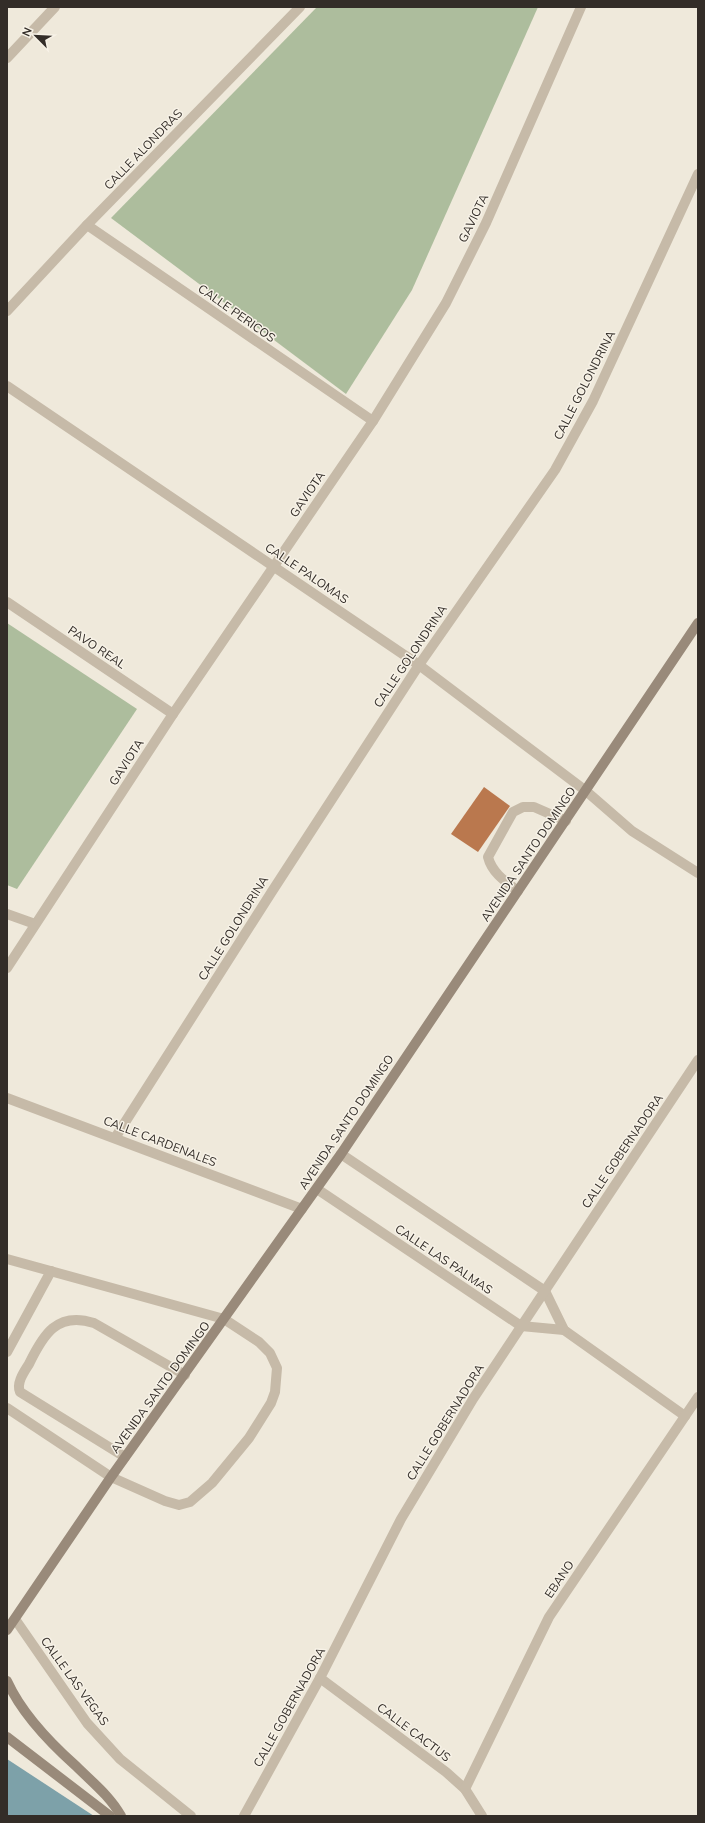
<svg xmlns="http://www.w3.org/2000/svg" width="705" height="1823" viewBox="0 0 705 1823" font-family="Mulish,sans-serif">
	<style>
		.green { fill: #adbd9d }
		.water { fill: #7da1a9 }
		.building { fill: #ba784e }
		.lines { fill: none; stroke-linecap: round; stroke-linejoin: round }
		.service { stroke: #c6baa8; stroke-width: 10 }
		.minor { stroke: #c6baa8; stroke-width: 10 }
		.secondary { stroke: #998a7a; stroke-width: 10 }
		.labels { text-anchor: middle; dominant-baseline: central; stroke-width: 3; stroke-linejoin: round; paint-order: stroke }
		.street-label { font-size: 12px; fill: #332d28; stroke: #f7f2e7 }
	</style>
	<rect width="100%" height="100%" fill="#efe9db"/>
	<g class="green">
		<polygon points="317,7 538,7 412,290 346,394 111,218"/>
		<polygon points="7,623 137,709 17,889 7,885"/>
	</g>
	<polygon class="water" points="7,1759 94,1816 7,1816"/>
	<polygon class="building" points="484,787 510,806 478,852 451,834"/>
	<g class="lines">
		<g class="service">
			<path d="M518,891C506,882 492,873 488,857L513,812L523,807H534L566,821"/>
			<polyline points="7,1259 224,1319 259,1342 270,1353 277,1368 275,1392 271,1403 249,1438 212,1483 190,1502 179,1505 165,1501 111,1477 7,1408"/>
			<polyline points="7,1352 51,1271"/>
			<path d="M125,1457L20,1392C16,1383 24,1372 29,1364C43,1335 57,1311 94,1323L185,1375"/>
		</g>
		<g class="minor">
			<polyline points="7,58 55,7"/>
			<polyline points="87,225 373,421"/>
			<polyline points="7,311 87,225 300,7"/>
			<polyline points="7,386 419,665 586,791 632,831 698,873"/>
			<polyline points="7,602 173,714"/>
			<polyline points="7,914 35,924"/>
			<polyline points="7,968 173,714 373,421 446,303 486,223 581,7"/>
			<polyline points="7,1098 302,1209"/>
			<polyline points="115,1138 271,893 419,665 555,470 593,401 698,174"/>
			<polyline points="341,1154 545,1291 564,1330 685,1416"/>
			<polyline points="317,1189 521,1326 564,1330"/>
			<polyline points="15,1619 87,1723 120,1759 191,1816"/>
			<polyline points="320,1678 446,1772 465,1789 482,1816"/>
			<polyline points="465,1789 549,1617 698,1397"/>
			<polyline points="244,1816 320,1678 401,1519 473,1399 698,1060"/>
		</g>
		<g class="secondary">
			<polyline points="7,1630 111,1477 341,1154 698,623"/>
			<path d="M7,1681C22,1714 49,1742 76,1766C92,1782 110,1796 121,1816"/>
			<polyline points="7,1737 110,1816"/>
		</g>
	</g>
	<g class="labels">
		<g class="street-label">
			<text transform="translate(143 149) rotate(-46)">CALLE ALONDRAS</text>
			<text transform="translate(473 218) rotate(-64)">GAVIOTA</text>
			<text transform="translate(237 313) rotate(35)">CALLE PERICOS</text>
			<text transform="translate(584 385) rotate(-63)">CALLE GOLONDRINA</text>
			<text transform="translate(307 494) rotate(-56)">GAVIOTA</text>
			<text transform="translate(307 573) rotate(34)">CALLE PALOMAS</text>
			<text transform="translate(97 647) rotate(34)">PAVO REAL</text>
			<text transform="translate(410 656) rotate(-56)">CALLE GOLONDRINA</text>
			<text transform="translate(126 762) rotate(-57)">GAVIOTA</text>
			<text transform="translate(528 854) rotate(-56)">AVENIDA SANTO DOMINGO</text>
			<text transform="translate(233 928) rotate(-58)">CALLE GOLONDRINA</text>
			<text transform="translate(346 1122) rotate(-56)">AVENIDA SANTO DOMINGO</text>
			<text transform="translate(160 1141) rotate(21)">CALLE CARDENALES</text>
			<text transform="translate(622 1151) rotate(-56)">CALLE GOBERNADORA</text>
			<text transform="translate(444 1259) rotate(34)">CALLE LAS PALMAS</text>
			<text transform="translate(160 1387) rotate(-54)">AVENIDA SANTO DOMINGO</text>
			<text transform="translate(445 1422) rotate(-58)">CALLE GOBERNADORA</text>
			<text transform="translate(559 1579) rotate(-56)">EBANO</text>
			<text transform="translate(75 1681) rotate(54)">CALLE LAS VEGAS</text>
			<text transform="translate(289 1707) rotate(-61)">CALLE GOBERNADORA</text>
			<text transform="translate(414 1732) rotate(37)">CALLE CACTUS</text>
		</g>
	</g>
	<rect width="705" height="1823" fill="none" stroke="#332d28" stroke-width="16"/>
	<g transform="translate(36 36) rotate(294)" stroke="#f7f2e7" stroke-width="3" paint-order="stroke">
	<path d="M0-3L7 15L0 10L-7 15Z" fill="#332d28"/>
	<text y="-6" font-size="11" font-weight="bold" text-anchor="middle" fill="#332d28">N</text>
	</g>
</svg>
